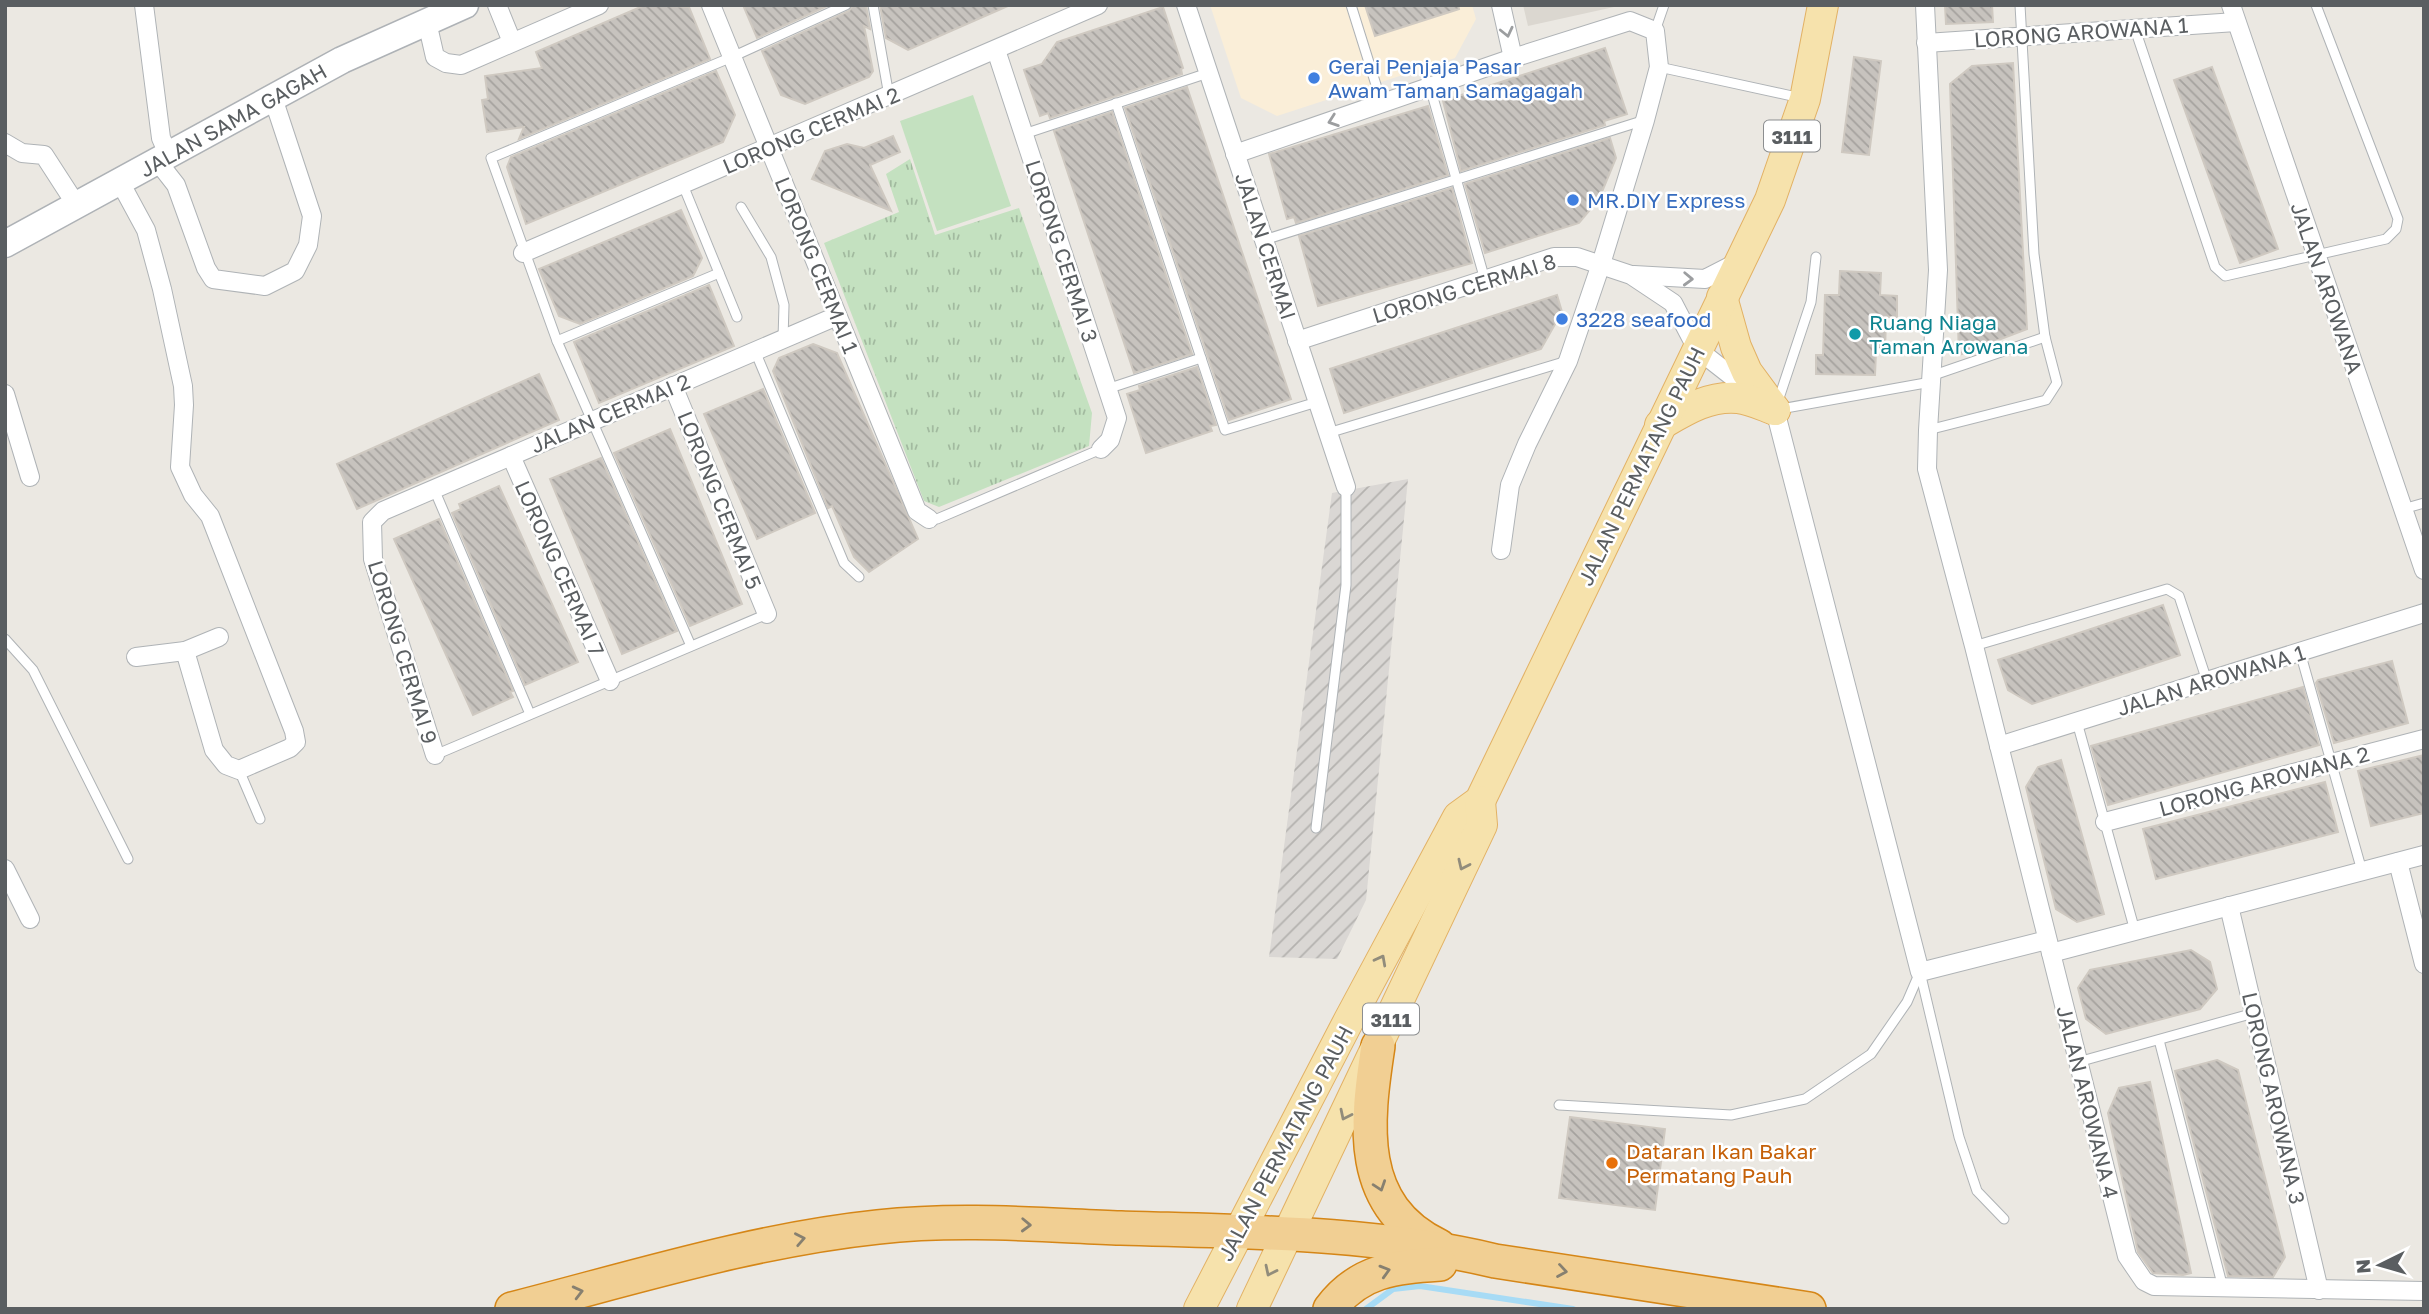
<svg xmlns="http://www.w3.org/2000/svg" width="2429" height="1314" viewBox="0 0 2429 1314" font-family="'Golos Text',sans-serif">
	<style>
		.commercial { fill: #faeed8 }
		.industrial { fill: url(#industrial-furrows) }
		.education { fill: #dbd7d0 }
		.grass { fill: #c4e1c0 }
		.park { fill: url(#park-tufts) }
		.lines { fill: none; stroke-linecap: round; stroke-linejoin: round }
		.stream { stroke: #a7dbf5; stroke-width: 6 }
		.building { fill: url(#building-back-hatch); stroke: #cfc9c1; stroke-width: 2 }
		.lane-casing { stroke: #afb3b6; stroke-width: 11 }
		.street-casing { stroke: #afb3b6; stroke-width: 20 }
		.secondary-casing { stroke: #aeb2b6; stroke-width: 29 }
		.primary-casing { stroke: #e2b164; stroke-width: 32 }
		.highway-casing { stroke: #d58617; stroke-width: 36 }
		.lane { stroke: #fff; stroke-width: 9 }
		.street { stroke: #fff; stroke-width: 18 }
		.secondary { stroke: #fff; stroke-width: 26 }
		.primary { stroke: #f6e2ac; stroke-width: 30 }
		.highway { stroke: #f1cf93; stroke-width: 33 }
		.oneway { stroke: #9c9ea0 }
		.oneway2 { stroke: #918c7b }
		.oneway3 { stroke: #878070 }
		.shop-dot { fill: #3f7fe0; stroke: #fff; stroke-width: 2.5 }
		.culture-dot { fill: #0f9aa8; stroke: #fff; stroke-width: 2.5 }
		.food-dot { fill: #e8710a; stroke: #fff; stroke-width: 2.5 }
		.labels { text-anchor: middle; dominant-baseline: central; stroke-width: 5; stroke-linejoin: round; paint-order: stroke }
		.shield { fill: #fff; stroke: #8c8e90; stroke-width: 2 }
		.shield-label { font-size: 19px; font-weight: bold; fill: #5a5e61 }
		.street-label { font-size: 21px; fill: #5a5e61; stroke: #fff }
		.shop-label { font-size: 21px; fill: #366cbe; stroke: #fff; text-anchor: start }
		.culture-label { font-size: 21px; fill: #0d838f; stroke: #fff; text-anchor: start }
		.food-label { font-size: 21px; fill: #c56008; stroke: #fff; text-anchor: start }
	</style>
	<defs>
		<pattern id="industrial-furrows" width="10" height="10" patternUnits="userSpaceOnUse" patternTransform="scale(1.75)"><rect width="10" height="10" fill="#dad7d4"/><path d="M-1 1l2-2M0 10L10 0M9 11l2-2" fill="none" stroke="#b4b2af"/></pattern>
		<pattern id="park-tufts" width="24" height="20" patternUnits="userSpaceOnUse" patternTransform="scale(1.75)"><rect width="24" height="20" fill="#c4e1c0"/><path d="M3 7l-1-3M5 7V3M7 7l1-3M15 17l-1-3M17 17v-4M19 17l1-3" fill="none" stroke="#a2ba9f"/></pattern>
		<pattern id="building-back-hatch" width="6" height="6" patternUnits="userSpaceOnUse" patternTransform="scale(1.75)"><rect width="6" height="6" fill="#c7c3be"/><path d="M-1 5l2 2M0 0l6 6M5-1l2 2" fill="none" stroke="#a5a29e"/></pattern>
	</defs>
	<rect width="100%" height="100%" fill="#ebe8e2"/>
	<polygon class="commercial" points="1210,5 1472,5 1476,19 1455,58 1277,116 1241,98"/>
	<polygon class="industrial" points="1408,479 1366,900 1337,959 1269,957 1332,493"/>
	<polygon class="education" points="1523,5 1623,5 1528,26"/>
	<polygon class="grass" points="973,95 1011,206 937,231 900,121"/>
	<polygon class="park" points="910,159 935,235 1019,208 1092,413 1089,446 939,507 924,501 824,243 899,212 886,174"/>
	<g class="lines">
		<polyline class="stream" points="1366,1309 1393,1289 1420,1286 1573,1309"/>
	</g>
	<g class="building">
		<polygon points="645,5 689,7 710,59 519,139 524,127 487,132 482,100 488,99 485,76 542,68 536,52"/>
		<polygon points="743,5 829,5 757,38"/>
		<polygon points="853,5 866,5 870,29 864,26 873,71 869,77 805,104 781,95 762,51 849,11"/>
		<polygon points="880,5 1010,5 908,50 886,38"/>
		<polygon points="1365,5 1458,5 1459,9 1375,36"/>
		<polygon points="1945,5 1992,5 1993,22 1946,24"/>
		<polygon points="1163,7 1183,68 1181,69 1182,74 1050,118 1048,113 1040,116 1024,70 1042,64 1057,42"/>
		<polygon points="1605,48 1627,114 1604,121 1605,125 1461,171 1443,101"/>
		<polygon points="1854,57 1881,61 1869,155 1842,152"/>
		<polygon points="2013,63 2027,329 1959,355 1950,84 1972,66"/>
		<polygon points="2212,67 2278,249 2240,263 2174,80"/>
		<polygon points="716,71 735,115 723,142 526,224 507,167 511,157"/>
		<polygon points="1187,87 1291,399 1229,420 1125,108"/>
		<polygon points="1428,106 1448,175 1296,223 1294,217 1287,219 1269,154"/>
		<polygon points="1112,112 1192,354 1134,373 1054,131"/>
		<polygon points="893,136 900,152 870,165 891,211 812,179 825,151 847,144 864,148"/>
		<polygon points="1610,138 1616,158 1599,199 1579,223 1485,253 1465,184"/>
		<polygon points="1452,188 1472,263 1318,306 1299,236"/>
		<polygon points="681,210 702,258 693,276 580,324 559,316 539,269"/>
		<polygon points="1840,271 1881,273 1880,295 1897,296 1897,317 1886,317 1885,352 1876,352 1875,375 1816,374 1816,355 1823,355 1825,295 1839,295"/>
		<polygon points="709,285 734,346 599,403 574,342"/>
		<polygon points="1557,295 1562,312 1541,349 1344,413 1330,369"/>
		<polygon points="813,344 837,353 918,539 869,572 854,557 832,506 828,508 773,371 779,358"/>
		<polygon points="1197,367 1216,425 1210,426 1212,431 1146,453 1127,394 1140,390 1139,386"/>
		<polygon points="539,374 559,420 357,509 337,464"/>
		<polygon points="763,389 815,513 757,539 704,414"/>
		<polygon points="670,429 742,604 690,626 614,453"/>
		<polygon points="601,458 677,631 622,654 550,479"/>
		<polygon points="499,486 578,662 525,685 452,513 461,509 459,504"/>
		<polygon points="439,519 513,691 510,692 513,697 473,715 394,539"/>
		<polygon points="2163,605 2180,655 2032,704 2008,690 1998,660"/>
		<polygon points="2392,661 2408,723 2334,743 2316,683 2318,680"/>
		<polygon points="2303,687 2319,745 2108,805 2091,746"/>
		<polygon points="2424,755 2424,813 2371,826 2358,771"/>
		<polygon points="2061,760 2104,914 2077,922 2056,909 2026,787 2038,767"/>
		<polygon points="2325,782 2338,832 2156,879 2143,829"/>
		<polygon points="2191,950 2210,962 2217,989 2200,1009 2106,1034 2086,1019 2078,988 2090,970"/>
		<polygon points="2217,1060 2238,1070 2285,1257 2273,1277 2228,1276 2175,1071"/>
		<polygon points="2150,1082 2191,1273 2183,1275 2153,1273 2138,1252 2108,1113 2119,1088"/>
		<polygon points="1570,1117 1665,1129 1655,1210 1559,1198"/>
	</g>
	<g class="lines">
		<g class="lane-casing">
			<g id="lane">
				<polyline points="873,5 889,96"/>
				<polyline points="1351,5 1382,104"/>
				<polyline points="2135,29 2215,267 2225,276 2386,239 2396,229 2398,219 2316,5"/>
				<polyline points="1655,31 1664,5"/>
				<polyline points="1659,67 1801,98"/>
				<polyline points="1430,87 1485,280"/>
				<polyline points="1116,103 1225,430 1317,402"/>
				<polyline points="1024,134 1208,73"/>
				<polyline points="683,185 737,317"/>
				<polyline points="741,207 771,257 784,305 783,339"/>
				<polyline points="1264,240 1645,120"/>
				<polyline points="1816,257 1811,302 1775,410 1931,382"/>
				<polyline points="557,341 719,273"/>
				<polyline points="755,351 844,563 859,577"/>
				<polyline points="1931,376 2045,337"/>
				<polyline points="1107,389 1201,358"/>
				<polyline points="1928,430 2046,400 2057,383 2045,337 2034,254 2020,5"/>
				<polyline points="1328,433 1567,361"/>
				<polyline points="434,489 530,714"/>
				<polyline points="2403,509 2424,503"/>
				<polyline points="929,519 937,519 1101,449"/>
				<polyline points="5,639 33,670 128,859"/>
				<polyline points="691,646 557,341 491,158 732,57 846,5"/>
				<polyline points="1974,646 2167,589 2179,596 2207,681"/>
				<polyline points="2300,652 2362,871"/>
				<polyline points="2077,722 2135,931"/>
				<polyline points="435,755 767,614"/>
				<polyline points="239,770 260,819"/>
				<polyline points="1316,828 1346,585 1346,487"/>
				<polyline points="1920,972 1959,1137 1977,1191 2004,1219"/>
				<polyline points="2159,1040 2223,1288"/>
				<polyline points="2078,1062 2254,1013"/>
				<polyline points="1559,1105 1731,1115 1805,1099 1871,1054 1907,1002 1920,972"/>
			</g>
		</g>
		<g class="street-casing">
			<g id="street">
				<polyline points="144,5 161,138 169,156"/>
				<polyline points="497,5 512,42"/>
				<polyline points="711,5 917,511 929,519"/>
				<polyline points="1186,5 1346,487"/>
				<polyline points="1501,5 1513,58"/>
				<polyline points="1925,5 1938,270 1928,430 1927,469 1974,646 2127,1256 2144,1281 2154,1286 2424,1291"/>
				<polyline points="2231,5 2424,570"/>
				<polyline points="427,22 435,57 446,63 461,65 599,5"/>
				<polyline points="1926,43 2236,22"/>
				<polyline points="996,50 1117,418 1110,440 1101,449"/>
				<polyline points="5,143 22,153 44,155 77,206"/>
				<polyline points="1235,154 1513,58 1630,21 1655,31 1659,67 1645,120 1601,264 1568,361 1527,444 1510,485 1501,550"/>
				<polyline points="158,162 176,185 206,268 213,279 265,286 295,271 308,245 312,216 273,98"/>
				<polyline points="120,182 146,230 162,289 183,386 184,405 180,467 193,495 210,516 294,731 296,742 290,748 239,770 226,765 214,750 185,651"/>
				<polyline points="523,253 1098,5"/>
				<polyline points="1634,275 1705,279 1738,262"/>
				<polyline points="1297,341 1554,257 1577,257 1631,275 1673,303 1697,349 1775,410 1920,972 2047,940"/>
				<polyline points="673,386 767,614"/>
				<polyline points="5,394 30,477"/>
				<polyline points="511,456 610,681"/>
				<polyline points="136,657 185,651 219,637"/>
				<polyline points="1999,746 2424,613"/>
				<polyline points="435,755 373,559 372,522 383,511 837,316"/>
				<polyline points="2105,822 2424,739"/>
				<polyline points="2398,862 2424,964"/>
				<polyline points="5,869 30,919"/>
				<polyline points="2229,906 2319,1290"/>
				<polyline points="2051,953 2424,855"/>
			</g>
		</g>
		<g class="secondary-casing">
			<polyline id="secondary" points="5,244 342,60 465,5"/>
		</g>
		<g class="primary-casing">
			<g id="primary">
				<polyline points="1722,297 1736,347 1747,372 1775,410"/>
				<path d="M1660,425C1684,411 1709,395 1738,398C1750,399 1764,406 1775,410"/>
				<polyline points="1199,1309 1349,1020 1458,817 1480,801 1770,200 1805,99 1823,5"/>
				<polyline points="1252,1309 1482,825 1480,801"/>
			</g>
		</g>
		<g class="highway-casing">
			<g id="highway">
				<path d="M1378,1046C1366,1124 1356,1206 1439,1246"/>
				<path d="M512,1309C633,1278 754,1240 878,1227C959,1218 1041,1225 1121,1228C1245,1232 1374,1232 1495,1261L1809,1309"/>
				<path d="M1330,1309C1359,1270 1395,1267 1440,1264"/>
			</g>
		</g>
		<use href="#lane" class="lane"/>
		<use href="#street" class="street"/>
		<use href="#secondary" class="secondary"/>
		<use href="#primary" class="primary"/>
		<use href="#highway" class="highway"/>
	</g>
	<defs><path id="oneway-chevron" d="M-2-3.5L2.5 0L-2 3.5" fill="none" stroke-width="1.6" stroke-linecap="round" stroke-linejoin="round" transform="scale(1.75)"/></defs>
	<g class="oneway">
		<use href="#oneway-chevron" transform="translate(1507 32) rotate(77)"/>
		<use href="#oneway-chevron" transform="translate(1333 121) rotate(161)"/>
		<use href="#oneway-chevron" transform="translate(1688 279) rotate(2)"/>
	</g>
	<g class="oneway2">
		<use href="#oneway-chevron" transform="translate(1463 865) rotate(115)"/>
		<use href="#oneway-chevron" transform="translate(1381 960) rotate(-62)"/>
		<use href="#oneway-chevron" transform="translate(1345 1115) rotate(116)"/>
		<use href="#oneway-chevron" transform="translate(1270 1271) rotate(116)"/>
	</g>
	<g class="oneway3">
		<use href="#oneway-chevron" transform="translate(1380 1186) rotate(71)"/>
		<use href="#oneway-chevron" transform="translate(1026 1225) rotate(2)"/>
		<use href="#oneway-chevron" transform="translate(800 1239) rotate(-11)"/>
		<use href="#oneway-chevron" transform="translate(1385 1271) rotate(-16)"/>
		<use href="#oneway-chevron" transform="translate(1562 1271) rotate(9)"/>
		<use href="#oneway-chevron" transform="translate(578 1292) rotate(-14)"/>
	</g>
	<g class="shop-dot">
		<circle cx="1314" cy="78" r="7"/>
		<circle cx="1573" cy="200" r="7"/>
		<circle cx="1562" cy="319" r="7"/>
	</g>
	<circle class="culture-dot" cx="1855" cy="334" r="7"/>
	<circle class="food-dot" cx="1612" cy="1163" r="7"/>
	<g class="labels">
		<g class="shield">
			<rect x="1764" y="120.5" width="56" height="31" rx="5"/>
			<rect x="1363" y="1003.5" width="56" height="31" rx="5"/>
		</g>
		<g class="shield-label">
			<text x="1792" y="136">3111</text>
			<text x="1391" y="1019">3111</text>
		</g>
		<g class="street-label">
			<text transform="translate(2081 32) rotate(-4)">LORONG AROWANA 1</text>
			<text transform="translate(233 120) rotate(-29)">JALAN SAMA GAGAH</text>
			<text transform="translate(811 130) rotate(-23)">LORONG CERMAI 2</text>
			<text transform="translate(1266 246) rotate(72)">JALAN CERMAI</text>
			<text transform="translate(1062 251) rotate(72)">LORONG CERMAI 3</text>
			<text transform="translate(817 265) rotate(68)">LORONG CERMAI 1</text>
			<text transform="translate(1464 288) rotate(-17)">LORONG CERMAI 8</text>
			<text transform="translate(2327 288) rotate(71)">JALAN AROWANA</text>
			<text transform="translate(610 413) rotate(-23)">JALAN CERMAI 2</text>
			<text transform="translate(1641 466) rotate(-64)">JALAN PERMATANG PAUH</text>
			<text transform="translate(720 500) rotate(68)">LORONG CERMAI 5</text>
			<text transform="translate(560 568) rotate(66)">LORONG CERMAI 7</text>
			<text transform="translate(403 652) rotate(73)">LORONG CERMAI 9</text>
			<text transform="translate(2211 680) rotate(-17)">JALAN AROWANA 1</text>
			<text transform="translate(2264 781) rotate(-15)">LORONG AROWANA 2</text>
			<text transform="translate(2274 1098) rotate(77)">LORONG AROWANA 3</text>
			<text transform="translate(2088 1102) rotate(76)">JALAN AROWANA 4</text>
			<text transform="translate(1285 1143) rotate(-62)">JALAN PERMATANG PAUH</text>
		</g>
		<g class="shop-label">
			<text x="1328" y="66">Gerai Penjaja Pasar<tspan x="1328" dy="24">Awam Taman Samagagah</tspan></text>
			<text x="1587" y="200">MR.DIY Express</text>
			<text x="1576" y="319">3228 seafood</text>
		</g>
		<g class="culture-label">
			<text x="1869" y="322">Ruang Niaga<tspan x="1869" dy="24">Taman Arowana</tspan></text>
		</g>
		<g class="food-label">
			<text x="1626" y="1151">Dataran Ikan Bakar<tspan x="1626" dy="24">Permatang Pauh</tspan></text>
		</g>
	</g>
	<rect width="2429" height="1314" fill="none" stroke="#5a5e61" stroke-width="14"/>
	<g transform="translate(2380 1265) rotate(265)" stroke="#ffffff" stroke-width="5" paint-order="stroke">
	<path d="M0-5L12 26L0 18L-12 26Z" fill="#5a5e61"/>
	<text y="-10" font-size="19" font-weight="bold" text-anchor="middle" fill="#5a5e61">N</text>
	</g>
</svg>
